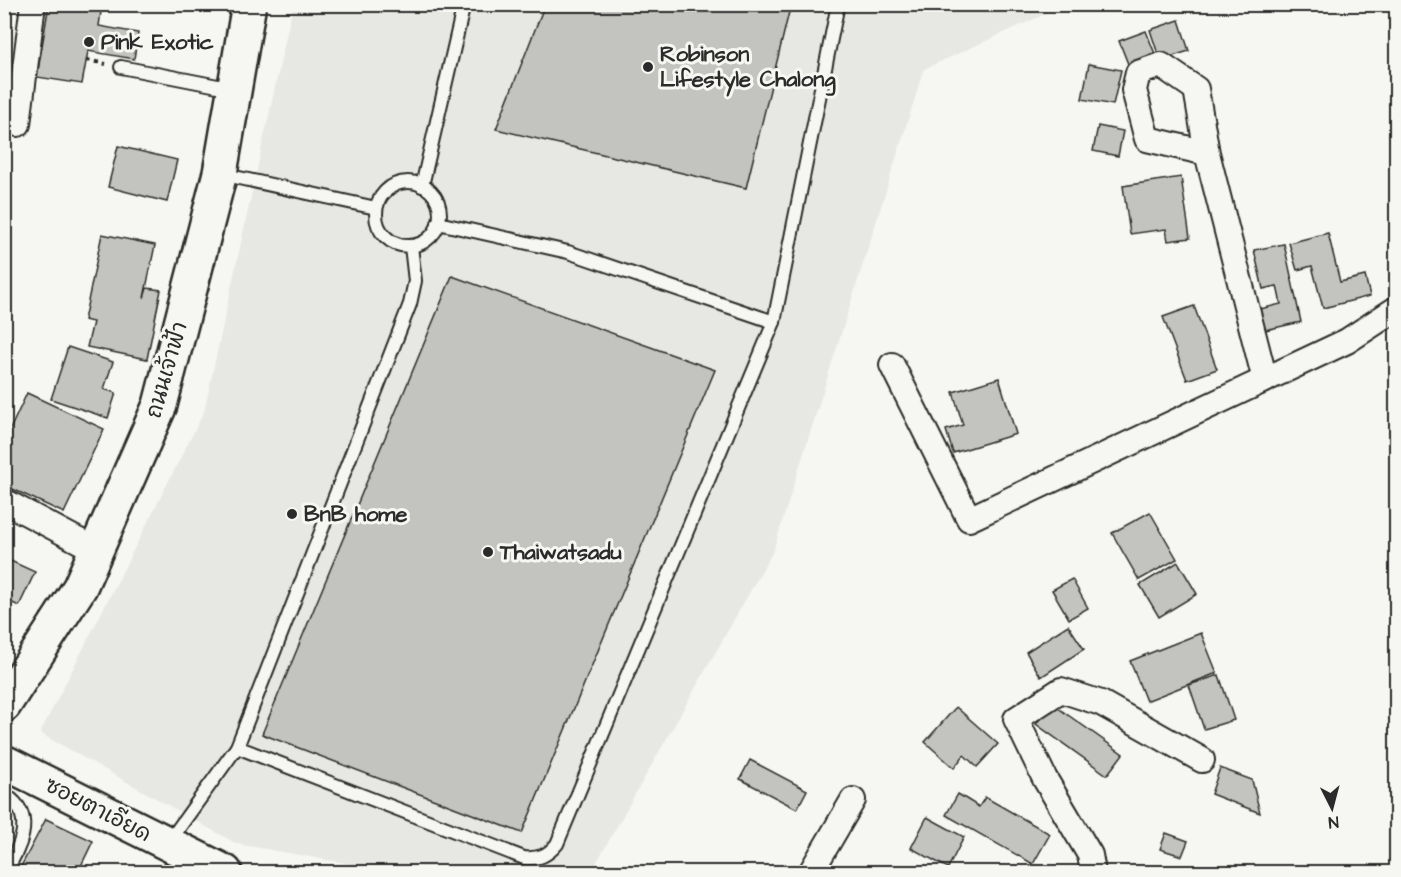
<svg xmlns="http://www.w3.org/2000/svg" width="1401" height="877" viewBox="0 0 1401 877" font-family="'Architects Daughter','Playpen Sans Thai',sans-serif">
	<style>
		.built { fill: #e7e7e3 }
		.building { fill: #c3c3c0; stroke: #2b2b2b; stroke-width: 1.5 }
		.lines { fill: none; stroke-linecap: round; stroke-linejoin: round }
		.lane-casing { stroke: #2b2b2b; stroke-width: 16 }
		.street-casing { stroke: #2b2b2b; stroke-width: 28 }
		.secondary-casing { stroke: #2b2b2b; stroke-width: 38 }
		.path { stroke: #2b2b2b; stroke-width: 4; stroke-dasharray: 4.5 4.5; stroke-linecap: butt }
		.lane { stroke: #f6f6f2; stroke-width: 12 }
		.street { stroke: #f6f6f2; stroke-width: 24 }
		.secondary { stroke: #f6f6f2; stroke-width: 33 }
		.poi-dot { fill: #2b2b2b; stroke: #f6f6f2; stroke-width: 2 }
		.labels { text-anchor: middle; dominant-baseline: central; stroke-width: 6; stroke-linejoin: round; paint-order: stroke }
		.poi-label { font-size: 22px; font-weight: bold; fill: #2b2b2b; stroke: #f6f6f2; text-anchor: start }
		.street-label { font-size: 22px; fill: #2b2b2b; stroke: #f6f6f2 }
	</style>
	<rect width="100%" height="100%" fill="#f6f6f2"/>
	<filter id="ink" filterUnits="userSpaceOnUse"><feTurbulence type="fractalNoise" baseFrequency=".0167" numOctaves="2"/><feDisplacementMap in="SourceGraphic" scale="12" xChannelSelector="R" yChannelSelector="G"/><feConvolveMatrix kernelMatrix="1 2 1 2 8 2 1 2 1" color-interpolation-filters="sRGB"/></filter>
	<g filter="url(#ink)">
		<polygon class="built" points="293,5 1065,5 924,69 773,551 591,872 396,872 237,844 40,733 204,412"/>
		<g class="building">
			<polygon points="49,4 102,4 99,26 138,33 134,59 88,51 82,84 37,77"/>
			<polygon points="545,4 791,4 746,188 496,129"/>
			<polygon points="1179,20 1189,51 1160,60 1150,30"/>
			<polygon points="1146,31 1157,59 1130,69 1119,41"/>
			<polygon points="1089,64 1121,70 1113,105 1082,99"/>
			<polygon points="1098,126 1123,131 1118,156 1093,151"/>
			<polygon points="118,146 177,160 167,202 108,187"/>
			<polygon points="1181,177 1190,238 1168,241 1166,229 1130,234 1123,186"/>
			<polygon points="1328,233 1340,282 1365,276 1370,296 1323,308 1312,266 1297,270 1289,243"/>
			<polygon points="102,234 155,245 144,298 147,288 161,290 147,359 87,347 93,322 84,320"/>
			<polygon points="1284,244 1301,322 1265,330 1260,309 1281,304 1277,286 1263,289 1254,250"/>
			<polygon points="452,276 715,370 522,833 262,734"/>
			<polygon points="1194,306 1217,369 1187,380 1163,317"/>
			<polygon points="68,347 113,362 104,389 116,393 108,418 51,399"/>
			<polygon points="999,378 1016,434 953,453 946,430 963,425 953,392"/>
			<polygon points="27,393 104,429 64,513 4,485 4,438 6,438"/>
			<polygon points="1150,512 1177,559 1139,580 1112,533"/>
			<polygon points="4,558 35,572 19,606 4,599"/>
			<polygon points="1178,562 1197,594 1159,617 1140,585"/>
			<polygon points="1072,579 1088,608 1069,619 1052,590"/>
			<polygon points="1068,625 1084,649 1041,677 1026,652"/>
			<polygon points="1201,633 1217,673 1146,701 1130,661"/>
			<polygon points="1219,675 1234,720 1204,729 1189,685"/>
			<polygon points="1051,703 1123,754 1107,775 1036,724"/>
			<polygon points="956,707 998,744 977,767 964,755 954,768 925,742"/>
			<polygon points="750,760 807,790 797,809 740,779"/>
			<polygon points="1220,768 1252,780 1260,813 1211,794"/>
			<polygon points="958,794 979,807 985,797 1050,834 1033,864 946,815"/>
			<polygon points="927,817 964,837 948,868 911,848"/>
			<polygon points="46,819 93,841 78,872 18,872"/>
			<polygon points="1166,833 1188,841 1182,856 1160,849"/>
		</g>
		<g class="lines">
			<g class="lane-casing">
				<g id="lane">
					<polyline points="121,67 233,89"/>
					<polyline points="221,174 376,208"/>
					<circle cx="408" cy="214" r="32"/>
					<polyline points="422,186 464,4"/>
					<polyline points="438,223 568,252 774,322"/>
					<path d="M237,747L524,858C539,859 547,856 557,844L774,322L838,4"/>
					<path d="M4,799H11C35,819 19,850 5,872"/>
					<polyline points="168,843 237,747 410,304 415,281 411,246"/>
				</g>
			</g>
			<g class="street-casing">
				<g id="street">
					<polyline points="18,124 33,4"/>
					<polyline points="1207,153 1196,89 1161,65 1138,73 1134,90 1147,139 1207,153 1265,380"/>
					<polyline points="892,365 969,519 1347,341 1396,309"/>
					<polyline points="4,501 96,550"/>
					<polyline points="811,872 853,800"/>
					<polyline points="1093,872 1090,855 1045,779 1016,719 1061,690 1101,703 1202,760"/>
				</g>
			</g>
			<g class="secondary-casing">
				<g id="secondary">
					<polyline points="4,705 80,587 160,405 220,173 249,4"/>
					<polyline points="4,762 225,872"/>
				</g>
			</g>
			<polyline class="path" points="86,60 106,64"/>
			<use href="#lane" class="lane"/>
			<use href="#street" class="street"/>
			<use href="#secondary" class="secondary"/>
		</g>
	</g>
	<g class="poi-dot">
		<circle cx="89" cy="42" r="6"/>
		<circle cx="648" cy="67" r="6"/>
		<circle cx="292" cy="514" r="6"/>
		<circle cx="488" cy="552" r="6"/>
	</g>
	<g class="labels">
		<g class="poi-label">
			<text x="101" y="42">Pink Exotic</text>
			<text x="660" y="54">Robinson<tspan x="660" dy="25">Lifestyle Chalong</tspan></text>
			<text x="304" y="514">BnB home</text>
			<text x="500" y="552">Thaiwatsadu</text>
		</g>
		<g class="street-label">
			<text transform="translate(167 370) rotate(-74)">ถนนเจ้าฟ้า</text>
			<text transform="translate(98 810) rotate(27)">ซอยตาเอียด</text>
		</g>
	</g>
	<rect width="1401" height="877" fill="none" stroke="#f6f6f2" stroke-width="24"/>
	<rect x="12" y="12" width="1377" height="853" fill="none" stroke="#2b2b2b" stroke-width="2" filter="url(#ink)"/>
	<g transform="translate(1332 808) rotate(174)" stroke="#f6f6f2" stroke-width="4.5" paint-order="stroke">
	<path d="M0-4.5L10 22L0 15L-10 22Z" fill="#2b2b2b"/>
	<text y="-9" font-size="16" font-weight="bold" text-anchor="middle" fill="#2b2b2b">N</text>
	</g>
</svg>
